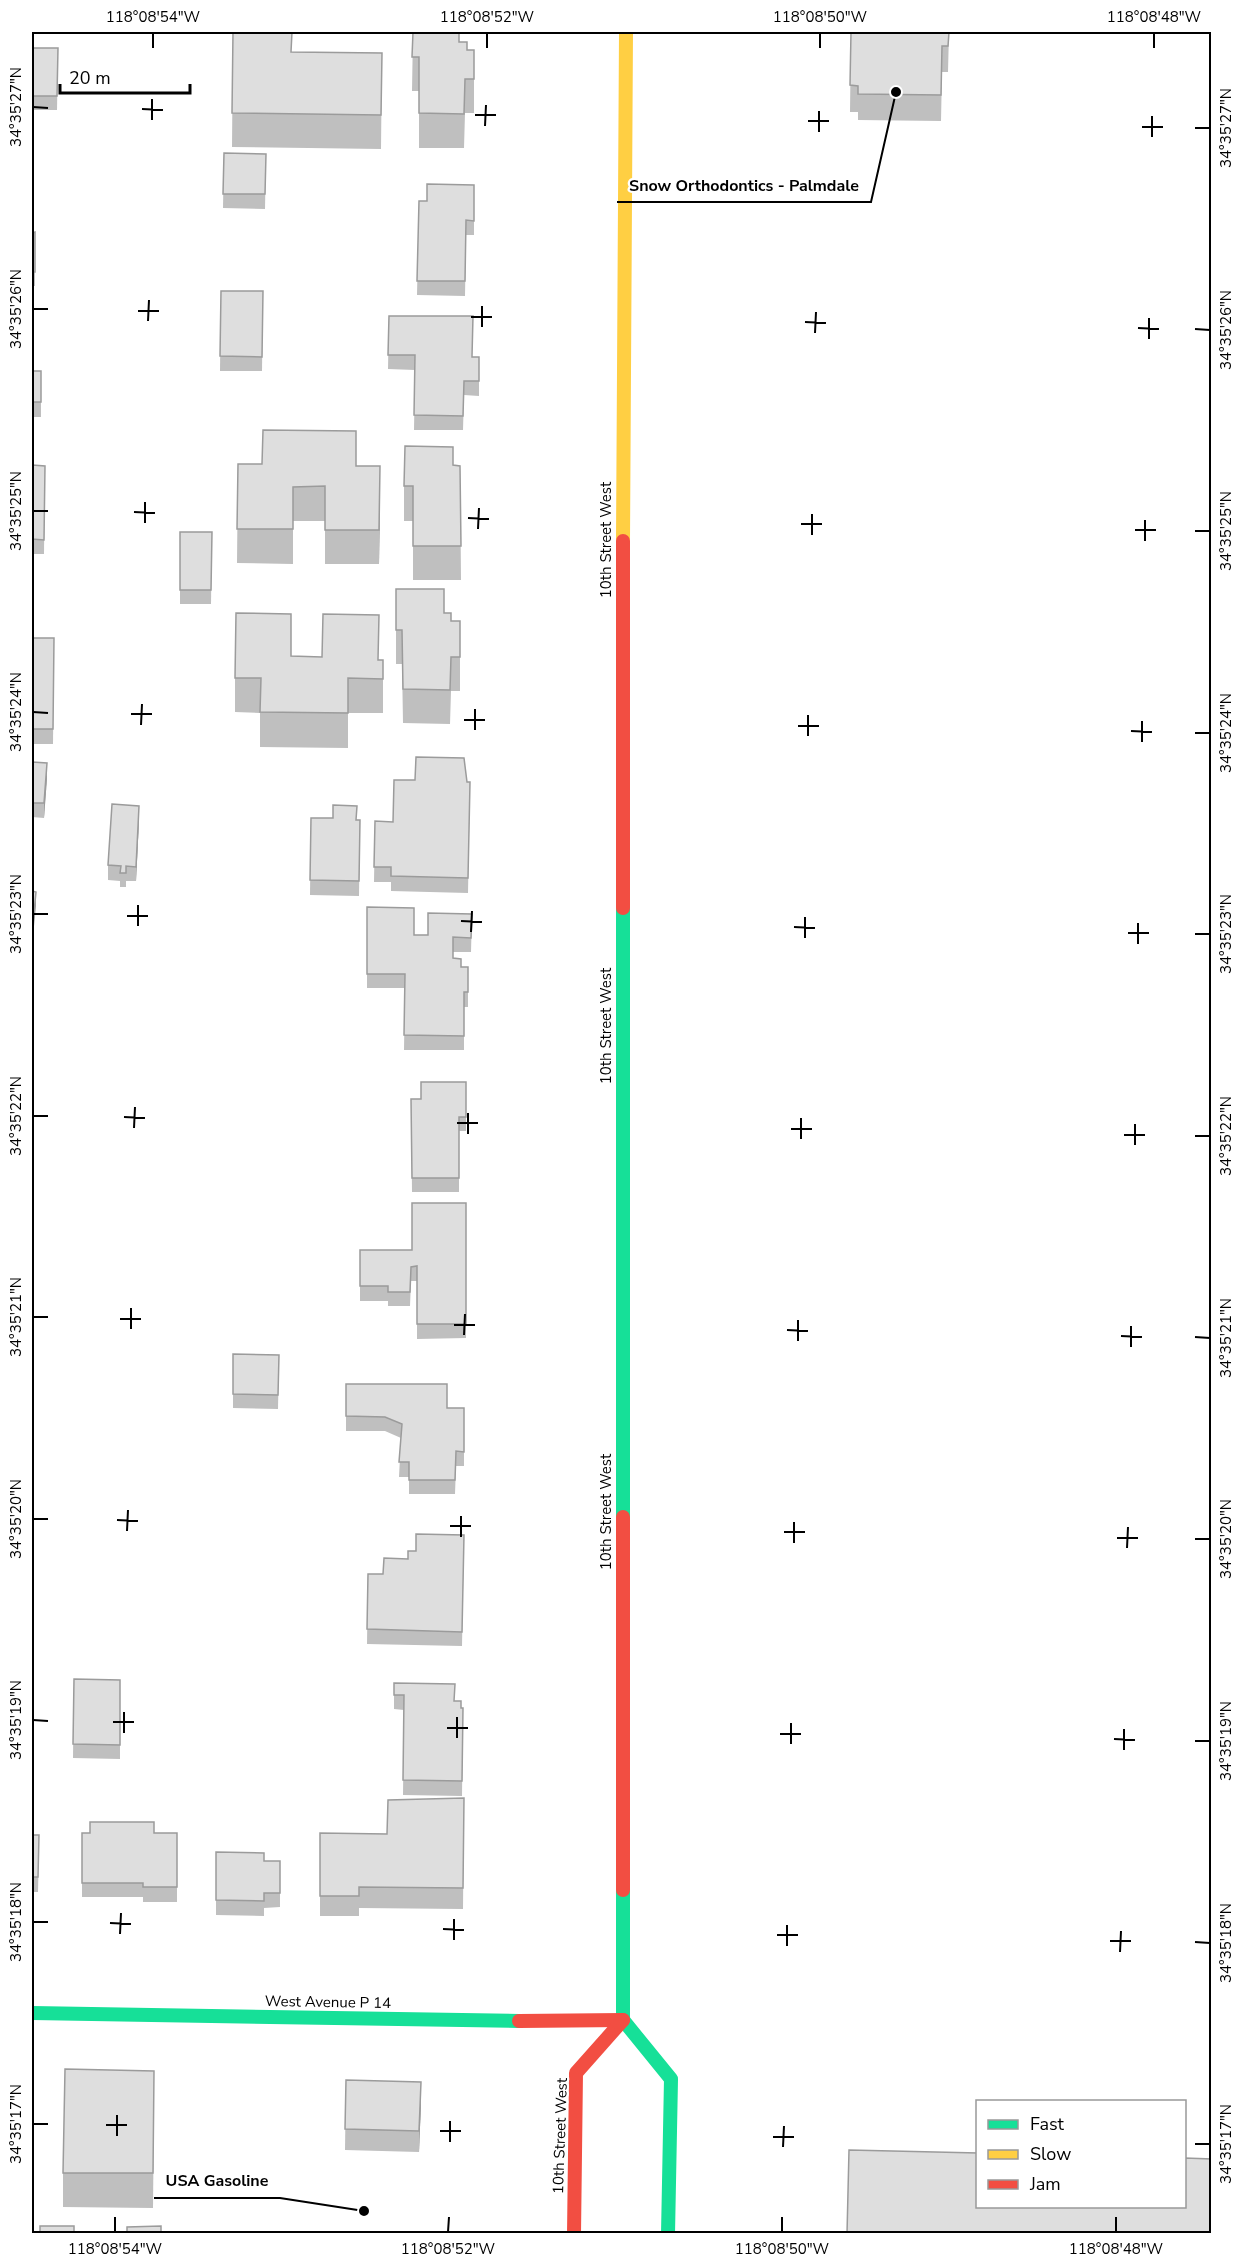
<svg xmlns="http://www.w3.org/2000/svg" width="1243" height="2265" viewBox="0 0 1243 2265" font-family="'Nunito Sans',sans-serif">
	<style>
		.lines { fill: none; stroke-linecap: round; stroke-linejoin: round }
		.fast { stroke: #16e098; stroke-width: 14 }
		.slow { stroke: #ffcf43; stroke-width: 14 }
		.jam { stroke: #f24e42; stroke-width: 14 }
		.wall { fill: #bfbfbf }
		.shaded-wall { fill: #9b9b9b }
		.building { fill: #dedede; stroke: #9b9b9b; stroke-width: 1.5 }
		.ticks { fill: none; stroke: #000; stroke-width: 2 }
		.labels { text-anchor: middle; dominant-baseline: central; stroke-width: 4.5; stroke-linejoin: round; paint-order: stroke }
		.street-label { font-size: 15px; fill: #000; stroke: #fff }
		.leader { fill: none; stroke: #000; stroke-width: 2 }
		.callout-dot { fill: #000; stroke: #fff; stroke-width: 2 }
		.callout-label { font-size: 16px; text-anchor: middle; font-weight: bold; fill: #000; stroke: #fff; stroke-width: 4.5; stroke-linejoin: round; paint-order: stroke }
		.neatline { fill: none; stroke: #000; stroke-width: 2 }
		.ticks-label { font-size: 15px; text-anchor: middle; fill: #000 }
	</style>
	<rect width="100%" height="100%" fill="#fff"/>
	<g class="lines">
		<g class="fast">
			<polyline points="623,908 623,1517"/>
			<polyline points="623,1890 623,2020 671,2079 668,2234"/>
			<polyline points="32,2013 519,2021"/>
		</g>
		<polyline class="slow" points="623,541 626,32"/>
		<g class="jam">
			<polyline points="623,908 623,541"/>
			<polyline points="623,1517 623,1890"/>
			<polyline points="519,2021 623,2020"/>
			<polyline points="574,2234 576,2073 623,2020"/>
		</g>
	</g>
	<g class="wall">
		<polygon points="233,32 292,52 382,53 381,149 232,147"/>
		<polygon points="413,32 459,42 467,50 474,50 474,113 465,113 464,148 419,148 419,91 412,91"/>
		<polygon points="851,32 949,32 948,72 942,72 941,121 858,120 858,112 850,112"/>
		<polygon points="32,48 58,48 57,110 32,110"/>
		<polygon points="224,153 266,154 265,209 223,208"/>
		<polygon points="474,185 474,235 466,235 465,296 417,295 419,201 427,201"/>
		<polygon points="35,232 35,286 32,286 32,233"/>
		<polygon points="221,291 263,291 262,371 220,371"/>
		<polygon points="389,316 473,357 479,357 479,396 464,395 463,430 414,430 415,370 388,369"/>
		<rect x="32" y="371" width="9" height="46"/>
		<polygon points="238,464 356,466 380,500 379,564 325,564 325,521 293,521 293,564 237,563"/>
		<polygon points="32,465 45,466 44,554 32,554"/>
		<polygon points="453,465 460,466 461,580 413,580 413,521 404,521 404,486"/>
		<polygon points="180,532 212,532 211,604 180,604"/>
		<polygon points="396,589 444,613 451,621 460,621 460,691 451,691 450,724 403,723 402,664 396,664"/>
		<polygon points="32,638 54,638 53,744 32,744"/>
		<polygon points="291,656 383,660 383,713 348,713 348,748 260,747 260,713 235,712 235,678"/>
		<polygon points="32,762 47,778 44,818 32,817"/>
		<polygon points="467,782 470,782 468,893 391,891 391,882 374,882 375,821 393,822"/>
		<polygon points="311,818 360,820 359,896 310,895"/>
		<polygon points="139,820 136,881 126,881 126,887 120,887 120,881 108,880 108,865"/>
		<polygon points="367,907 414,935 428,935 472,914 471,952 453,952 453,958 461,967 468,967 468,1007 464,1007 464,1050 404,1050 405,988 367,988"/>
		<polygon points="466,1082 466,1131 459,1131 459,1192 412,1192 411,1099 421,1099"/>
		<polygon points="466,1203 466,1338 417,1339 417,1281 411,1281 410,1306 388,1306 388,1301 360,1301 360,1250 412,1250"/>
		<polygon points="233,1354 279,1355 278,1409 233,1408"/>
		<polygon points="346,1384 447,1408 464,1408 464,1466 456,1466 455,1494 409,1494 409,1477 399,1477 401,1438 385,1431 346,1431"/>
		<polygon points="464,1535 462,1646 367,1644 368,1574 383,1574 408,1559"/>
		<polygon points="74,1679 120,1680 120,1759 73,1758"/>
		<polygon points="394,1683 455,1701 461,1708 463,1708 462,1796 403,1795 404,1710 394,1709"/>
		<polygon points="464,1798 463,1909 359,1908 359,1916 320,1916 320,1833 387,1834"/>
		<polygon points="82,1833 177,1833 177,1902 143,1902 143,1897 82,1897"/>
		<polygon points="32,1835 39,1850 38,1892 32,1892"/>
		<polygon points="216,1852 264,1861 280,1861 280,1907 264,1908 264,1916 216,1915"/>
		<polygon points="346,2080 421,2103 419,2152 345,2150"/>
		<polygon points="154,2105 153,2208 63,2207 63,2173"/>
	</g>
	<g class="shaded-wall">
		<polygon points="380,466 380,500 379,564 379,530"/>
		<polygon points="47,763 47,778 44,818 44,803"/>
		<polygon points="139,806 139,820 136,881 136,867"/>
		<polygon points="36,892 36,906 32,946 32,932"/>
		<polygon points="421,2082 421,2103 419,2152 419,2131"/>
	</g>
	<g class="building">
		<polygon points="233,32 292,32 291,52 382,53 381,115 232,113"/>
		<polygon points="413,32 459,32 459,42 467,42 467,50 474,50 474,79 465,79 464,114 419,113 419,57 412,57"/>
		<polygon points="851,32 949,32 948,46 942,46 941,95 858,94 858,86 850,85"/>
		<polygon points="32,48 58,48 57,96 32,96"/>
		<polygon points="224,153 266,154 265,194 223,194"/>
		<polygon points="427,184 474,185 474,221 466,220 465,281 417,281 419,201 427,201"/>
		<polygon points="35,232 35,272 32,272 32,233"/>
		<polygon points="221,291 263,291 262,357 220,356"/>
		<polygon points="389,316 473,316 472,357 479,357 479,381 464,381 463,416 414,415 415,355 388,355"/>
		<rect x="32" y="371" width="9" height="31"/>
		<polygon points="263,430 356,431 356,466 380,466 379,530 325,530 325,486 293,487 293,529 237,529 238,464 262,464"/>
		<polygon points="405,446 453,447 453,465 460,466 461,546 413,546 413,486 404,486"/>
		<polygon points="32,465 45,466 44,540 32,539"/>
		<polygon points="180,532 212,532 211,590 180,590"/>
		<polygon points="396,589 444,589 444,613 451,613 451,621 460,621 460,657 451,657 450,690 403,689 402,630 396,630"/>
		<polygon points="236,613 291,614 291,656 322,657 323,614 379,615 378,660 383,660 383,679 348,678 348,713 260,712 261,678 235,678"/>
		<polygon points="32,638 54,638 53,729 32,729"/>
		<polygon points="416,757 464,758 467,782 470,782 468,878 391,876 391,867 374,867 375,821 393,822 394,780 415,780"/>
		<polygon points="32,762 47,763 44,803 32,803"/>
		<polygon points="112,804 139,806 136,867 126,866 126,873 120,873 121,866 108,865"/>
		<polygon points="333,805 357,806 356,820 360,820 359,881 310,880 311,818 333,818"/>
		<polygon points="32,891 36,892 32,932"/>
		<polygon points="367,907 414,908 414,935 428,935 428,913 472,914 471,938 453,937 453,958 461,959 461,967 468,967 468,992 464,992 464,1036 404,1035 405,974 367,974"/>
		<polygon points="421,1082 466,1082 466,1117 459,1117 459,1178 412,1178 411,1099 421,1099"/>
		<polygon points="412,1203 466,1203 466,1324 417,1324 417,1266 411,1267 410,1292 388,1292 388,1286 360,1286 360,1250 412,1250"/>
		<polygon points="233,1354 279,1355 278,1395 233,1394"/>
		<polygon points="346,1384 447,1384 447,1408 464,1408 464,1452 456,1451 455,1480 409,1480 409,1462 399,1462 402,1424 385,1417 346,1416"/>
		<polygon points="416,1534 464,1535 462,1632 367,1629 368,1574 383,1574 384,1558 408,1559 408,1551 416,1551"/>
		<polygon points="74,1679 120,1680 120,1745 73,1744"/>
		<polygon points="394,1683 455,1684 454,1701 461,1701 461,1708 463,1708 462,1781 403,1780 404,1695 394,1695"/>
		<polygon points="464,1798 463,1888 359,1887 359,1896 320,1896 320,1833 387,1834 388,1800"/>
		<polygon points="90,1822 154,1822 154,1833 177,1833 177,1887 143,1887 143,1883 82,1883 82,1833 90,1833"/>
		<polygon points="32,1835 39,1835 38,1877 32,1877"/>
		<polygon points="216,1852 264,1853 264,1861 280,1861 280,1893 264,1893 264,1901 216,1900"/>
		<polygon points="65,2069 154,2071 153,2173 63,2173"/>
		<polygon points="346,2080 421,2082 419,2131 345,2129"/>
		<polygon points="849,2150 978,2153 978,2206 1185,2206 1185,2158 1212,2159 1212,2234 847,2234"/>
		<rect x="40" y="2226" width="34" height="8"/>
		<polygon points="161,2226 161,2234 127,2234 127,2227"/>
	</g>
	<path class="ticks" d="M153,48V33M487,48V33M820,48V33M1154,48V33M33,107L48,108M142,109L163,110M475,115H496M152,120V99M808,121H829M485,126L486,105M1142,127H1163M1195,128H1210M819,132V111M1152,137V116M33,309H48M138,311H159M471,317H492M148,321L149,300M805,322L826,323M482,327V306M1138,328L1159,329M1195,329L1210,330M815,333L816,312M1149,339V318M33,511H48M134,512L155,513M468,518L489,519M145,523V502M801,524H822M478,529L479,508M1135,530H1156M1195,531H1210M812,535V514M1145,541V520M33,712L48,713M131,714H152M464,720H485M141,725L142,704M798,726H819M475,730V709M1131,731L1152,732M1195,733H1210M808,736V715M1142,742V721M33,914H48M127,916H148M461,921L482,922M138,926V905M794,927L815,928M471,932L472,911M1128,933H1149M1195,934H1210M805,938V917M1138,944V923M33,1116H48M124,1117L145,1118M457,1123H478M134,1128L135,1107M791,1129H812M468,1134V1113M1124,1135H1145M1195,1136H1210M801,1139V1118M1135,1145V1124M33,1317H48M120,1319H141M454,1325H475M131,1329V1308M787,1330L808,1331M464,1335L465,1314M1121,1336L1142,1337M1195,1337L1210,1338M798,1341V1320M1131,1347V1326M33,1519H48M117,1520L138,1521M450,1526H471M127,1531L128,1510M784,1532H805M461,1537V1516M1117,1538H1138M1195,1539H1210M794,1543V1522M1127,1548L1128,1527M33,1720L48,1721M113,1722H134M447,1728H468M124,1733V1712M780,1734H801M457,1738V1717M1114,1739L1135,1740M1195,1741H1210M791,1744V1723M1124,1750V1729M33,1922H48M110,1923L131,1924M443,1929L464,1930M120,1934L121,1913M777,1935H798M454,1940V1919M1110,1941H1131M1195,1942L1210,1943M787,1946V1925M1120,1952L1121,1931M33,2124H48M106,2125H127M440,2131H461M117,2136V2115M773,2137H794M450,2142V2121M1195,2144H1210M783,2147L784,2126M115,2232V2217M448,2232L449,2217M782,2232V2217M1116,2232V2217"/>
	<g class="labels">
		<g class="street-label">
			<text transform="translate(606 540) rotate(-90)">10th Street West</text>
			<text transform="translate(606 1026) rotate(-90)">10th Street West</text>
			<text transform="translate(606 1512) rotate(-90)">10th Street West</text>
			<text transform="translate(328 2002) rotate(1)">West Avenue P 14</text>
			<text transform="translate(560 2136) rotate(-88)">10th Street West</text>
		</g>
	</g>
	<path class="leader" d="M896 92L871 202H617M364 2211L280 2198H154"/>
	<g class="callout-dot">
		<circle cx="896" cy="92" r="6"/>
		<circle cx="364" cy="2211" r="6"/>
	</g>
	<g class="callout-label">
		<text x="744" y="191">Snow Orthodontics - Palmdale</text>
		<text x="217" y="2186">USA Gasoline</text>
	</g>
	<rect width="1243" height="2265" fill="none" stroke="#ffffff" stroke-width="66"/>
	<rect x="976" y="2100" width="210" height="108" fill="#ffffff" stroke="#999999" stroke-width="1.5"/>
	<rect x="988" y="2120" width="30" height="9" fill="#16e098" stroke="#999999" stroke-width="1.5"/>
	<text x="1030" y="2130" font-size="18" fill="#000000">Fast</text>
	<rect x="988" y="2150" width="30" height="9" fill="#ffcf43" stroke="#999999" stroke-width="1.5"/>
	<text x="1030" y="2160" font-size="18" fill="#000000">Slow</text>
	<rect x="988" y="2180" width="30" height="9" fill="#f24e42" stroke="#999999" stroke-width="1.5"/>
	<text x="1030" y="2190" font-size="18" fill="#000000">Jam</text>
	<path d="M60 84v9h130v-9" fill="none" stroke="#000000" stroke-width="3"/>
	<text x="69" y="84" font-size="18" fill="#000000" stroke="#ffffff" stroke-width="4.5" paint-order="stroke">20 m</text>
	<rect x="33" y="33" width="1177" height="2199" class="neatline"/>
	<g class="ticks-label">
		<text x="153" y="22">118°08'54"W</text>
		<text x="487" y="22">118°08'52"W</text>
		<text x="820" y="22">118°08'50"W</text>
		<text x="1154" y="22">118°08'48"W</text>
		<text transform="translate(16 107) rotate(-90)" y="5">34°35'27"N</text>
		<text transform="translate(1226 128) rotate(-90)" y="5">34°35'27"N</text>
		<text transform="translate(16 309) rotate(-90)" y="5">34°35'26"N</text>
		<text transform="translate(1226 330) rotate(-90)" y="5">34°35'26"N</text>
		<text transform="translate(16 511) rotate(-90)" y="5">34°35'25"N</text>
		<text transform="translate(1226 531) rotate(-90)" y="5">34°35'25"N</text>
		<text transform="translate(16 712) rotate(-90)" y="5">34°35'24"N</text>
		<text transform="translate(1226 733) rotate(-90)" y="5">34°35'24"N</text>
		<text transform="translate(16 914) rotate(-90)" y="5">34°35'23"N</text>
		<text transform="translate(1226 934) rotate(-90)" y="5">34°35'23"N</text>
		<text transform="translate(16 1116) rotate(-90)" y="5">34°35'22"N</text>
		<text transform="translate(1226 1136) rotate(-90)" y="5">34°35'22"N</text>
		<text transform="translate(16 1317) rotate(-90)" y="5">34°35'21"N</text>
		<text transform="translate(1226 1338) rotate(-90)" y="5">34°35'21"N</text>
		<text transform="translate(16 1519) rotate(-90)" y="5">34°35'20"N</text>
		<text transform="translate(1226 1539) rotate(-90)" y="5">34°35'20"N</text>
		<text transform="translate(16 1720) rotate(-90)" y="5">34°35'19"N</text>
		<text transform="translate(1226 1741) rotate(-90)" y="5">34°35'19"N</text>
		<text transform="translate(16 1922) rotate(-90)" y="5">34°35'18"N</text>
		<text transform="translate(1226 1943) rotate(-90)" y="5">34°35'18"N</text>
		<text transform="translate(16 2124) rotate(-90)" y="5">34°35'17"N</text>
		<text transform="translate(1226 2144) rotate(-90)" y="5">34°35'17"N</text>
		<text x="115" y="2254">118°08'54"W</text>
		<text x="448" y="2254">118°08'52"W</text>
		<text x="782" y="2254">118°08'50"W</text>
		<text x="1116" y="2254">118°08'48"W</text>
	</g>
</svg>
